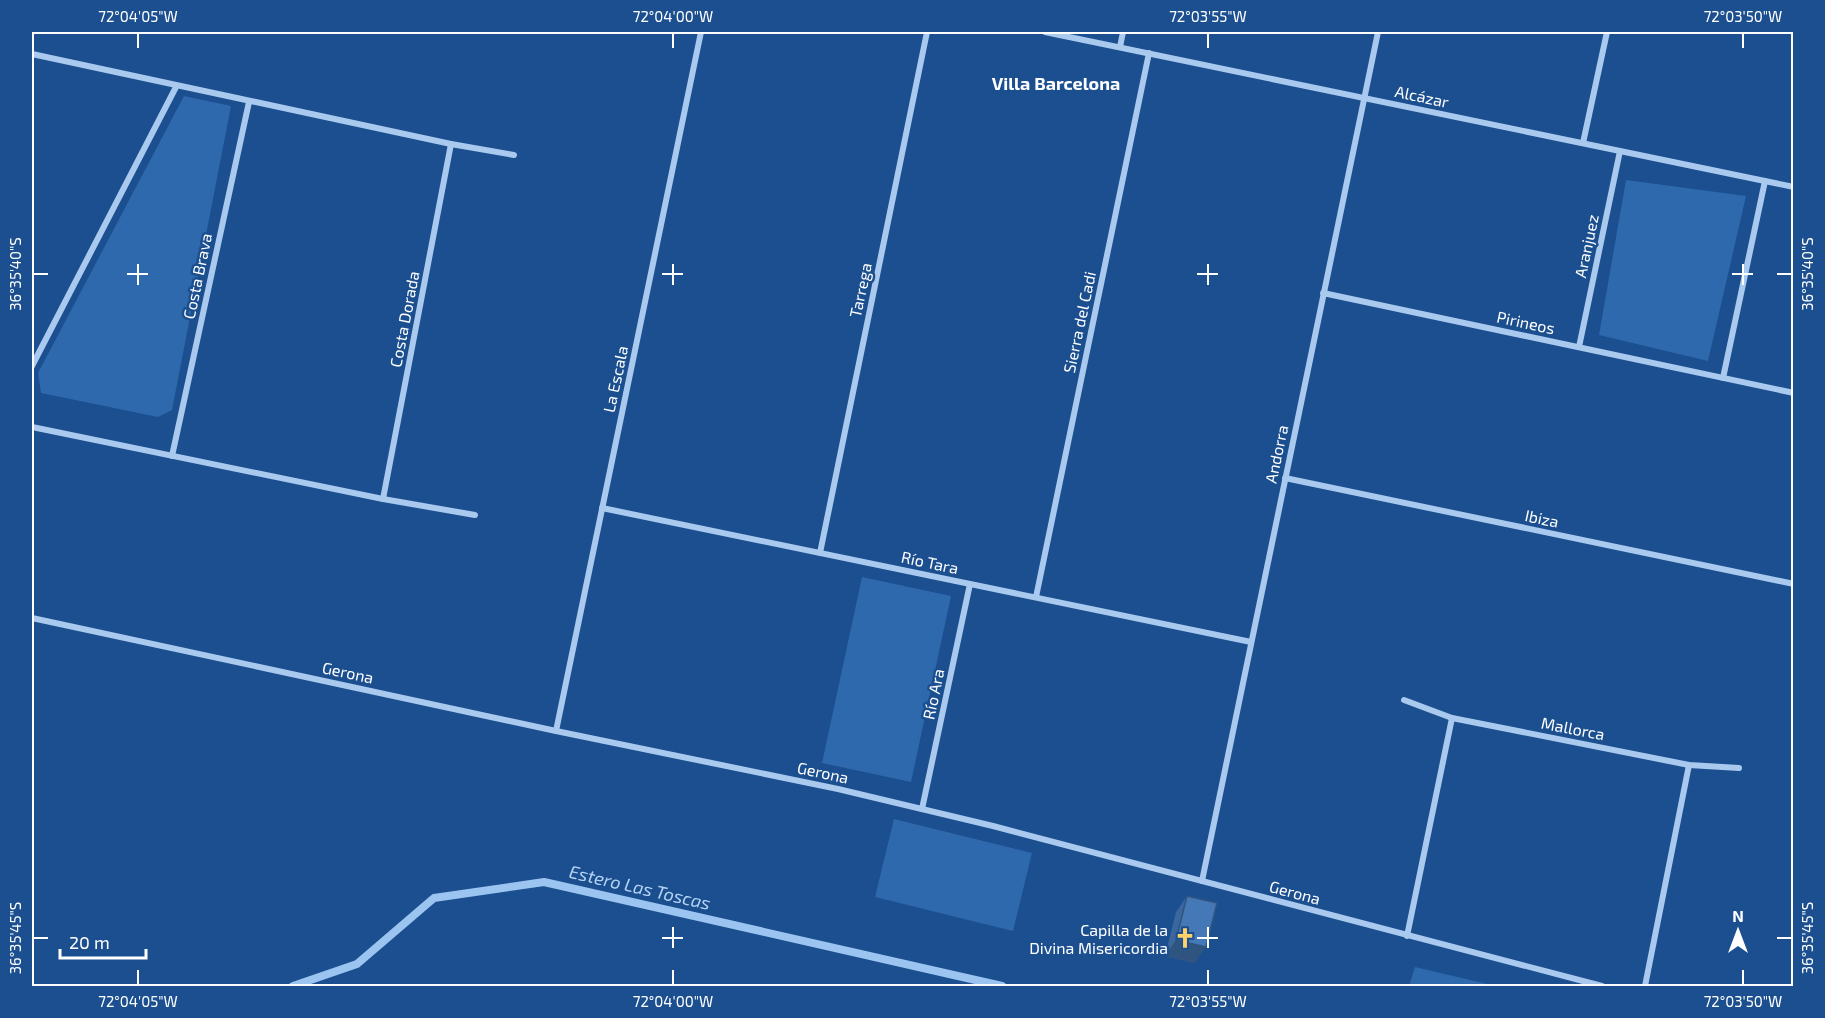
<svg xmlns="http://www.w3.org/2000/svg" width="1825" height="1018" viewBox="0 0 1825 1018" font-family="'Exo 2',sans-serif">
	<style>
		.green { fill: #2e69ad }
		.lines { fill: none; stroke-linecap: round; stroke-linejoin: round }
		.stream { stroke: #9cc4f0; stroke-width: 8 }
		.street { stroke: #a9c9ee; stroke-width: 6 }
		.wall { fill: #3a679d }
		.shaded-wall { fill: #305480 }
		.building { fill: #4478b7; stroke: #305480; stroke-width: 1.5 }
		.ticks { fill: none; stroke: #fff; stroke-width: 2 }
		.labels { text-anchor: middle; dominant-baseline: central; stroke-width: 5; stroke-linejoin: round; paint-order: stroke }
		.street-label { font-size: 16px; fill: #fff; stroke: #1b4f8f }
		.poi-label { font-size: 16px; fill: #fff; stroke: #1b4f8f; text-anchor: end }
		.neighbourhood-label { font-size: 18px; font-weight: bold; fill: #fff; stroke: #1b4f8f }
		.water-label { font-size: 18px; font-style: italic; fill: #b5d3f5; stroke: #1b4f8f }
		.neatline { fill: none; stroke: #fff; stroke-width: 2 }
		.ticks-label { font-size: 15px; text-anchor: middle; fill: #fff }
	</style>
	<rect width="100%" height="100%" fill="#1b4f8f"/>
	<g class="green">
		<polygon points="184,96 231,106 172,410 158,417 41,393 38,373"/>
		<polygon points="1626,180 1746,196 1708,361 1599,335"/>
		<polygon points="862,577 951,596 911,782 822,763"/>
		<polygon points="894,819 1032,853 1013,931 875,897"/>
		<polygon points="1415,967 1496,986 1409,986"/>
	</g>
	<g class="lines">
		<polyline class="stream" points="293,986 357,964 434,898 544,882 1002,986"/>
		<g class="street">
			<polyline points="1045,32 1794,187"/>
			<polyline points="1120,47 1123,32"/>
			<polyline points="32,54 451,144 514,155"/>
			<polyline points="1583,143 1607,32"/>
			<polyline points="1323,293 1794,393"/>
			<polyline points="1579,347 1620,151"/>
			<polyline points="32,366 176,87"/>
			<polyline points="1723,378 1765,181"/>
			<polyline points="32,427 383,499 475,515"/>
			<polyline points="172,456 249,102"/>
			<polyline points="1285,478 1794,584"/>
			<polyline points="383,499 451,144"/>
			<polyline points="602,508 1251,642"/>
			<polyline points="820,553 927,32"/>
			<polyline points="1036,597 1149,53"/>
			<polyline points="32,618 556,731 838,789 993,826 1602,986"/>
			<polyline points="1404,700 1452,718 1689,765 1739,768"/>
			<polyline points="556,731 701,32"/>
			<polyline points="922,809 970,584"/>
			<polyline points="1202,881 1378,32"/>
			<polyline points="1407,936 1452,718"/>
			<polyline points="1645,986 1689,765"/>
		</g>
	</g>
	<polygon class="wall" points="1187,896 1195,963 1165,956 1176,912"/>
	<polygon class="shaded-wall" points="1176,940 1206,947 1195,963 1165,956"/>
	<polygon class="building" points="1187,896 1217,903 1206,947 1176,940"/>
	<path class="ticks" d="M138,33V48M673,33V48M1208,33V48M1743,33V48M138,264V285M673,264V285M1208,264V285M1743,264V285M33,274H48M127,274H148M662,274H683M1197,274H1218M1732,274H1753M1777,274H1792M673,927V948M1208,927V948M33,938H48M662,938H683M1197,938H1218M1777,938H1792M138,970V985M673,970V985M1208,970V985M1743,970V985"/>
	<defs>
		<g id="church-bare" transform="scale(1.62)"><path d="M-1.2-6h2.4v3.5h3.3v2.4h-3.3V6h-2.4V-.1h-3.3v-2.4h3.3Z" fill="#ffd166" stroke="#1b4f8f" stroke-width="2.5" paint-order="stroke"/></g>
	</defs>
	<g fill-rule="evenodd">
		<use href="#church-bare" x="1185" y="938"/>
	</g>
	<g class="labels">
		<g class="street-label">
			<text transform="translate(1422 96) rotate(12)">Alcázar</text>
			<text transform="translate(1586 246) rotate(-78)">Aranjuez</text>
			<text transform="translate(197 276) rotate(-78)">Costa Brava</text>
			<text transform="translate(860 290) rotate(-78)">Tarrega</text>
			<text transform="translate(404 319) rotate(-79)">Costa Dorada</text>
			<text transform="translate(1079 322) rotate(-78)">Sierra del Cadi</text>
			<text transform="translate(1526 322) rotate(12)">Pirineos</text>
			<text transform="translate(615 379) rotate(-78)">La Escala</text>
			<text transform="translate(1276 454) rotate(-78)">Andorra</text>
			<text transform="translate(1542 518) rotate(12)">Ibiza</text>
			<text transform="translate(930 562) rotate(12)">Río Tara</text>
			<text transform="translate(348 672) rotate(12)">Gerona</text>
			<text transform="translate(933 694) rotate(-78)">Río Ara</text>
			<text transform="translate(1573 728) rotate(11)">Mallorca</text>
			<text transform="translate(823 772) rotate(12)">Gerona</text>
			<text transform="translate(1295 892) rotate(15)">Gerona</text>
		</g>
		<g class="poi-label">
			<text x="1168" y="929">Capilla de la<tspan x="1168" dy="18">Divina Misericordia</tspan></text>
		</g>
		<g class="neighbourhood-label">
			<text x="1056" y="83">Villa Barcelona</text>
		</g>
		<g class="water-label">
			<text transform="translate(640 887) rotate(13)">Estero Las Toscas</text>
		</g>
	</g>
	<rect width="1825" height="1018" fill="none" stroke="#1b4f8f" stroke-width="66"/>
	<g transform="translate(1738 931)" stroke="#1b4f8f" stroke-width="4.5" paint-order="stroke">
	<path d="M0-4.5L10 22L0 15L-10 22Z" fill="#ffffff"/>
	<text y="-9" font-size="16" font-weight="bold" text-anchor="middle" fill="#ffffff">N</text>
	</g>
	<path d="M60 949v9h86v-9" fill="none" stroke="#ffffff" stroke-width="3"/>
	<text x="69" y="949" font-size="18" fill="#ffffff" stroke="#1b4f8f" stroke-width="4.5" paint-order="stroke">20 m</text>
	<rect x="33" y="33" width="1759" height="952" class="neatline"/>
	<g class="ticks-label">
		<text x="138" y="22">72°04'05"W</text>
		<text x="673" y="22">72°04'00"W</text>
		<text x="1208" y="22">72°03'55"W</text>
		<text x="1743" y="22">72°03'50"W</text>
		<text transform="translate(16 274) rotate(-90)" y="5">36°35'40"S</text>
		<text transform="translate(1808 274) rotate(-90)" y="5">36°35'40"S</text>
		<text transform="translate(16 938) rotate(-90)" y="5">36°35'45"S</text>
		<text transform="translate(1808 938) rotate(-90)" y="5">36°35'45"S</text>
		<text x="138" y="1007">72°04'05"W</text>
		<text x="673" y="1007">72°04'00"W</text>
		<text x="1208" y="1007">72°03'55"W</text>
		<text x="1743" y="1007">72°03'50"W</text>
	</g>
</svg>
